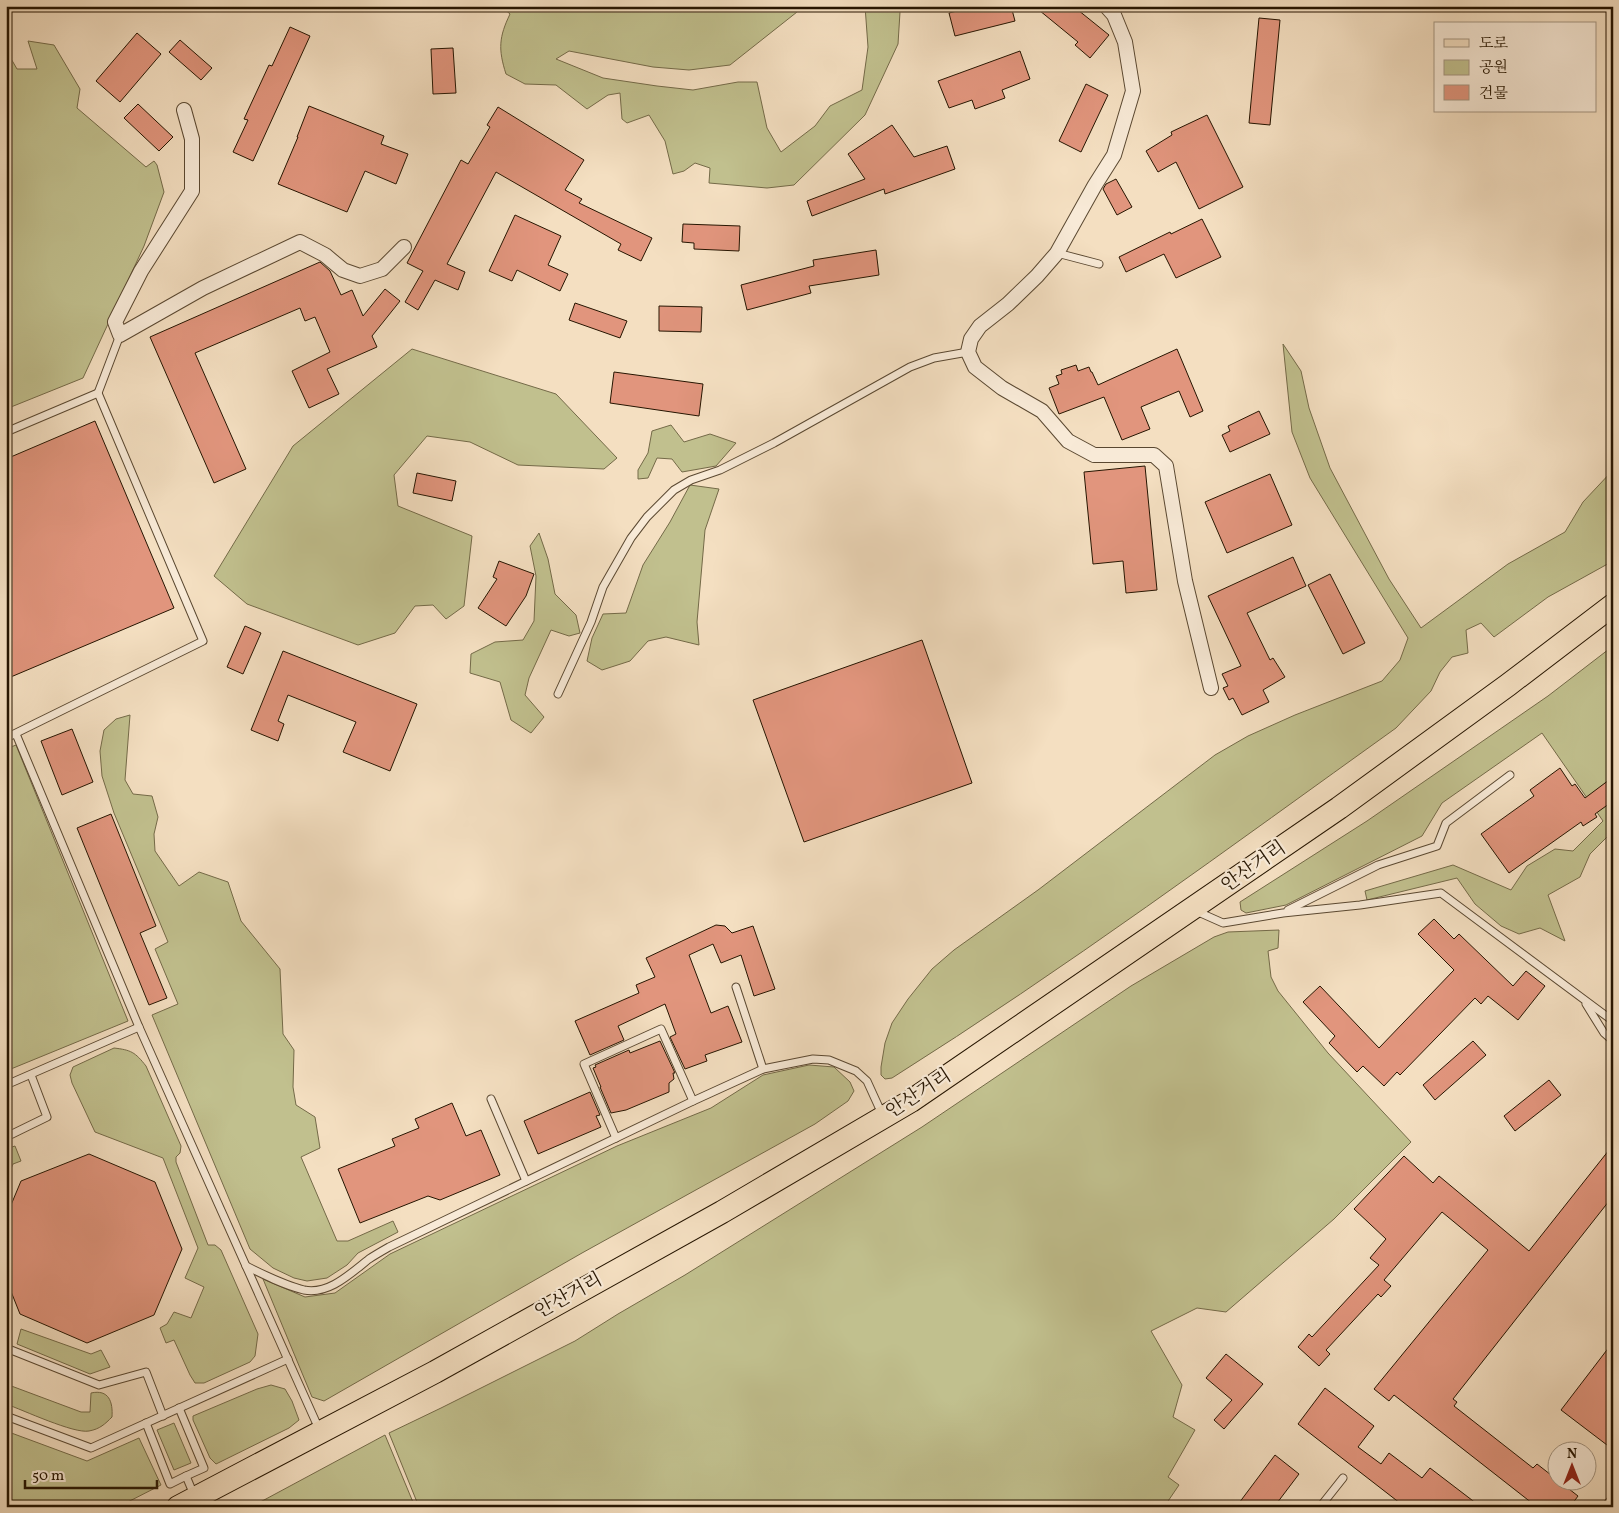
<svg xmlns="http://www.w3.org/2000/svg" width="1619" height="1513" viewBox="0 0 1619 1513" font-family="Vollkorn,'Noto Serif KR',serif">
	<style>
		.green { fill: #c1c08e; stroke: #746a48 }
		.building { fill: #e1957d; stroke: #261501 }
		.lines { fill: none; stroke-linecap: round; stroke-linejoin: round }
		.service-casing { stroke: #5a4831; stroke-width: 9 }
		.minor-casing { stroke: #5a4831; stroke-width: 16 }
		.primary-casing { stroke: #261501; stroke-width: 24 }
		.service { stroke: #f8ead7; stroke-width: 7 }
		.minor { stroke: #f8ead7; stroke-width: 14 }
		.primary { stroke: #f4dfc1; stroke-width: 22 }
		.labels { text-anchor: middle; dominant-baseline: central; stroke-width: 4.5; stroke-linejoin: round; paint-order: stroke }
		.street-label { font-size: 19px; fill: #261501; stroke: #f8ead7 }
	</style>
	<rect width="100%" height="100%" fill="#f4dfc1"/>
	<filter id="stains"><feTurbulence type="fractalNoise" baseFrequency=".004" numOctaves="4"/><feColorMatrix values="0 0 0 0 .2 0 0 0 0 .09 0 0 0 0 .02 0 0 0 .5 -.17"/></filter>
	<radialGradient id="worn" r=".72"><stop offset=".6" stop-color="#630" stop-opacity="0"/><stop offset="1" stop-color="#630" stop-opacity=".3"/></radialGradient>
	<g class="green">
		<path d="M501,6H800L797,12L730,65L689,70L653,67L569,51L556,59L603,78L657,86L693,90L738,82H757L767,128L781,152L815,126L830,106L862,90L868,47L865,6H892L900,12L898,44L865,115L794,185L767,188L709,183L710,168L695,163L684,171L673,174L665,141L649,115L627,123L622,119L620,93L608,95L587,109L556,85L525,84L506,74C498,49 499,37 510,14Z"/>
		<polygon points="28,41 54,45 80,89 77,108 146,167 154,161 157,165 164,192 144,246 83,378 6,409 6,50 17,69 37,69"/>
		<path d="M1283,344L1301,371L1309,408L1330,468L1389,579L1421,628L1508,564L1565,532L1583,502L1613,470V561L1548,597L1494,637L1481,623L1466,630L1468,653L1452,657L1440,672L1431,691L1396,728C1230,847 1065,969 892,1078L885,1079L881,1075V1067L885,1043L892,1023L908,999L932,969L954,950L1038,890L1215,755L1248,736L1295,715L1382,681L1400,660L1408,638L1310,478L1292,432Z"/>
		<polygon points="412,349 556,394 617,458 604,469 518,465 470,442 427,436 394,475 398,506 472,536 464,606 446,619 433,605 415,606 395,633 358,645 247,604 214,576 293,446"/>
		<polygon points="671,425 684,442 710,434 736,443 716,466 682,472 672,459 657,458 648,478 638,479 638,470 648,453 652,431"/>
		<polygon points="690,485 719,489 705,530 697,622 699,645 666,637 648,641 630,661 602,670 587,661 592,638 603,614 626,613 643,565 670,522"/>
		<polygon points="539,533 548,559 555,594 576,615 580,633 569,636 551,630 529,678 525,695 544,717 531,733 511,720 500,682 470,673 471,654 495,642 523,640 534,621 536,576 530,546"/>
		<polygon points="1613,646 1613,831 1590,854 1580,877 1548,895 1565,941 1540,928 1519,934 1501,926 1475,904 1457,878 1367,900 1365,891 1453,865 1511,890 1527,866 1555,849 1573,851 1603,821 1542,733 1442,803 1422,836 1286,905 1246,913 1241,910 1240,902 1367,821 1548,696"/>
		<polygon points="130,715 125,780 133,794 152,796 158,817 154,834 155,851 179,886 199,872 228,882 241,921 280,969 283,1034 294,1050 293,1087 296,1105 315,1117 320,1148 301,1157 337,1241 348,1241 393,1221 398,1232 358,1253 347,1265 327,1278 307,1281 294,1278 273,1268 250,1249 152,1015 178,1004 155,949 168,942 114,813 102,776 100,751 104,730 116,719"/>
		<polygon points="16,745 128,1021 6,1071 6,749"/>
		<polygon points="1279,930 1278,948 1268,951 1271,977 1278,991 1328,1053 1411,1142 1334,1219 1226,1312 1197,1308 1151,1331 1182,1385 1173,1417 1195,1430 1168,1477 1179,1485 1164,1507 419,1507 389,1433 441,1408 575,1341 618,1314 685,1275 922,1127 1131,986 1214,937 1228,932"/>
		<path d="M114,1048C131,1050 135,1052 146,1066L181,1146L180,1153L176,1157V1162L208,1245H215L221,1250L258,1334L255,1356L250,1362L204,1383H195L190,1375L174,1340L166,1343L160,1328L167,1324L174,1312L191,1318L204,1287L185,1278L198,1248L163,1158L95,1132L72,1083L70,1075L73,1067Z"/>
		<polygon points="809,1065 834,1067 850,1082 854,1091 848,1101 815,1124 582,1253 324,1401 312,1397 263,1279 305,1297 335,1293 390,1254 617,1146 711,1108 763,1075"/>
		<polygon points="15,1146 21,1161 13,1164 6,1180 6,1149"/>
		<polygon points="21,1329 91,1354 101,1350 110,1367 90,1374 17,1344"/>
		<path d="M6,1384L81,1412H90L91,1393C109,1389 113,1402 112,1417C105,1424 100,1429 89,1431C74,1434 23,1410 6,1404Z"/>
		<polygon points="271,1385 285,1389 292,1401 299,1420 289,1428 216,1464 210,1458 193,1420 193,1416 257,1389"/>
		<polygon points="174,1423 191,1463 174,1470 157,1430"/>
		<polygon points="6,1431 87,1461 139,1438 161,1485 118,1507 6,1507"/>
		<polygon points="385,1435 415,1507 251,1507"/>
	</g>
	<g class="building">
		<polygon points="977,6 1011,6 1015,21 955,36 949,13"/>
		<polygon points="1034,6 1073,6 1109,35 1090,58 1075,45 1078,42"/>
		<polygon points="1259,18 1280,20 1270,125 1249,123"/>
		<polygon points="290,27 310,36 253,161 233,152 248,120 244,119 269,65 272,66"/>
		<polygon points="137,33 161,54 120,102 96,81"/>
		<polygon points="180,40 212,68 201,80 169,52"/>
		<polygon points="453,48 456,93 433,94 431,49"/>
		<polygon points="1020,51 1030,79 1002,90 1005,98 975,109 972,100 949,108 938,81"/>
		<polygon points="1086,84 1108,95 1081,152 1059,141"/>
		<polygon points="138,104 173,137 159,151 124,118"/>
		<polygon points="309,106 384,136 381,144 408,154 396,184 365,171 347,212 278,184 298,137 297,137"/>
		<polygon points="498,107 584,160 565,190 582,199 579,203 652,238 641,261 618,250 621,244 496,172 447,264 465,272 458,290 435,280 418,310 405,302 423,271 407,263 461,160 468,164 490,127 487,125"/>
		<polygon points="1207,115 1243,187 1199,209 1176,162 1158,172 1146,151 1172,135 1171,132"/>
		<polygon points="892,125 914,157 947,146 955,169 885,194 884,189 812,216 807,201 865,179 848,154"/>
		<polygon points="1116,179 1132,207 1117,215 1103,189 1106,184"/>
		<polygon points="515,215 561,236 548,265 568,274 560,291 517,270 512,281 489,271"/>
		<polygon points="1202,219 1221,257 1176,278 1164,254 1126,272 1119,257 1170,232 1171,234"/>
		<polygon points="683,224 740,226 739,251 694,249 694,243 682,242"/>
		<polygon points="876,250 879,275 809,286 811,293 747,310 741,285 814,266 813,260"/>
		<polygon points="320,262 330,271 341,295 352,290 363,316 385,289 400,301 372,336 377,347 327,369 339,394 309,408 292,371 330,352 315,317 305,321 300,308 195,353 246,469 214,483 150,337"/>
		<polygon points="575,303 627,321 620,338 569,320"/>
		<polygon points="659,306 702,307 701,332 659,331"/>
		<polygon points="1177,349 1203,411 1190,417 1179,391 1141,407 1150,429 1122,440 1104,397 1059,414 1049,388 1059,384 1056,376 1062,374 1061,370 1076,365 1078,371 1089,367 1091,372 1092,372 1098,385"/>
		<polygon points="614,372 703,384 699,416 610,403"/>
		<polygon points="1259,411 1270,434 1230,452 1222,435 1230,431 1228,426"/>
		<polygon points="95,421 174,608 6,679 6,459"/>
		<polygon points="1145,466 1157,590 1126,593 1123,561 1093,564 1084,472"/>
		<polygon points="417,473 456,481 452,501 413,493"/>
		<polygon points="1270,474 1292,525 1227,553 1205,502"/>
		<polygon points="1293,557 1306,586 1247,613 1270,660 1273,658 1285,677 1263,690 1269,702 1242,715 1233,698 1229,700 1223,688 1228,686 1222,674 1241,666 1208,596"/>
		<polygon points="499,561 534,574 526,596 506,626 478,608 497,579 493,577"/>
		<polygon points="1330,574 1365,643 1343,654 1308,585"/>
		<polygon points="245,626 261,633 243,674 227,667"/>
		<polygon points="922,640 972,783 804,842 753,700"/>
		<polygon points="283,651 417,704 390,771 343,752 356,722 288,695 278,721 284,724 278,741 251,730"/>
		<polygon points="72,729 93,782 62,795 41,741"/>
		<polygon points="1560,768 1572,786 1575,784 1585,798 1613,777 1613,801 1595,814 1597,817 1583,826 1581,822 1509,873 1481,834 1534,796 1530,790"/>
		<polygon points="111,814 156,926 140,933 167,998 149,1005 77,828"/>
		<polygon points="1434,919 1454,939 1459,934 1513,986 1526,971 1545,986 1518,1020 1488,996 1481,1004 1475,998 1400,1075 1397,1072 1384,1086 1363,1066 1357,1072 1329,1043 1335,1036 1303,1002 1320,986 1379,1048 1454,970 1418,934"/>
		<polygon points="716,925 725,926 732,933 753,926 775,989 754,996 741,955 721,963 713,944 689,955 711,1013 728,1006 742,1042 705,1055 707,1061 685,1069 670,1037 676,1034 665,1004 618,1026 624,1040 590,1055 575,1021 639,993 636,985 655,977 646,958"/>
		<polygon points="660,1041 675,1073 673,1073 674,1079 669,1083 669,1092 626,1110 611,1113 600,1087 601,1087 593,1068 596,1067 595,1065 629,1050 630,1053"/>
		<polygon points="1473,1041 1486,1055 1435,1100 1423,1085"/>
		<polygon points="1549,1080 1561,1095 1515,1131 1504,1116"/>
		<polygon points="590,1092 600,1115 596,1116 601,1127 538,1154 524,1121"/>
		<polygon points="452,1103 466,1136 481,1130 500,1175 440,1200 428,1196 360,1223 338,1169 395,1146 392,1139 419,1128 415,1119"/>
		<polygon points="1613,1145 1613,1196 1453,1399 1457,1402 1454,1406 1533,1468 1537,1464 1578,1496 1570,1507 1537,1507 1394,1395 1389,1401 1374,1389 1488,1250 1442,1212 1384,1280 1391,1286 1381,1297 1378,1294 1326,1350 1330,1354 1319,1366 1298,1347 1309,1334 1312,1337 1379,1265 1370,1258 1386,1239 1354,1209 1404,1156 1433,1183 1439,1176 1529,1251"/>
		<polygon points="89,1154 155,1182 182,1249 154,1315 87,1343 20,1314 6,1279 6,1217 21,1181"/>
		<polygon points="1613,1342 1613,1437 1607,1445 1561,1410"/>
		<polygon points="1226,1354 1263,1384 1224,1429 1214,1420 1232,1400 1206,1378"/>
		<polygon points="1325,1388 1374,1426 1358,1447 1381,1464 1389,1453 1422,1478 1430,1468 1481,1507 1405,1507 1298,1424"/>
		<polygon points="1275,1455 1299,1474 1274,1507 1236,1507"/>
	</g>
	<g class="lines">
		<g class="service-casing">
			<g id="service">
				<polyline points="1057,253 1099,264"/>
				<polyline points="98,393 120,335"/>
				<polyline points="6,432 98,393 203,641 6,738"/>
				<polyline points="558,694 591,622 603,587 631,538 647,517 674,490 691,480 720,470 774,443 910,367 934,358 968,352"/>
				<polyline points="16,734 139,1027 319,1429"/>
				<polyline points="1288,910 1378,865 1437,846 1446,823 1510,775"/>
				<polyline points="1196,911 1223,923 1283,913 1360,905 1441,893 1613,1021"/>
				<polyline points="736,987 763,1069"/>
				<polyline points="1586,1004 1604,1033 1613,1041"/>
				<polyline points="6,1085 139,1027"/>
				<polyline points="491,1099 526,1181"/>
				<polyline points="6,1137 47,1117 31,1075"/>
				<polyline points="616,1138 584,1064 661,1029 693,1101"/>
				<path d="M246,1266C264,1275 284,1285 304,1290C329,1295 351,1273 369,1259C375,1255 382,1251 389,1247L693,1101L763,1069L813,1059L829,1060L856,1071L867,1081L882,1114"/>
				<polyline points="6,1348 99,1385 146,1372 163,1416"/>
				<polyline points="179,1408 204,1468 186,1476"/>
				<polyline points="6,1416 91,1448 288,1359"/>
				<polyline points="146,1423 170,1484 186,1476 194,1495"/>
				<polyline points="1320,1507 1343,1478"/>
				<polyline points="1605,1507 1613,1497"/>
			</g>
		</g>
		<g class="minor-casing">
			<g id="minor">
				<polyline points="1106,6 1114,15 1125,42 1133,91 1114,155 1095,185 1057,253 1037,276 1008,304 980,326 971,339 968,352 975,367 1002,388 1042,411 1068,441 1094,455 1154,455 1166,466 1185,581 1211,688"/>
				<polyline points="184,110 192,139 192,191 141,271 115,322 120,335 203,288 300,242 325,255 343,270 360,276 382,269 404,247"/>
			</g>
		</g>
		<g class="primary-casing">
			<polyline id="primary" points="178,1507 435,1372 722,1212 911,1101 1339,808 1508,685 1613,605"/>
		</g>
		<use href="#service" class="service"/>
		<use href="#minor" class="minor"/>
		<use href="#primary" class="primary"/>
	</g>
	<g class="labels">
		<g class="street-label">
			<text transform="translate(1254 867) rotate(-35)">안산거리</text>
			<text transform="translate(919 1094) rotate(-33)">안산거리</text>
			<text transform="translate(569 1296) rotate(-29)">안산거리</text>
		</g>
	</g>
	<rect width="1619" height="1513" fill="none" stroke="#f4dfc1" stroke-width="25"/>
	<rect x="8" y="8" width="1604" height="1498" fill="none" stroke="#261501" stroke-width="2.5"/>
	<rect x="12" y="12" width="1594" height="1488" fill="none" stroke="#261501"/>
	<rect x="1434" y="22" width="162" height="90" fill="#f8ead7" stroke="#a49581"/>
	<rect x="1444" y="39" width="25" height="8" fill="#f4dfc1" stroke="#a49581"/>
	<text x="1479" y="48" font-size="15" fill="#261501">도로</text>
	<rect x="1444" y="60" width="25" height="15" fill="#c1c08e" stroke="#a49581"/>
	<text x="1479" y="72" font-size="15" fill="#261501">공원</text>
	<rect x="1444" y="85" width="25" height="15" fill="#e1957d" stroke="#a49581"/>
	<text x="1479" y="98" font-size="15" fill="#261501">건물</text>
	<g transform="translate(1572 1466)"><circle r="24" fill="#f8ead7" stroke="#a49581"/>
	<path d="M0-4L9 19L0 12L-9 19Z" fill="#8f2418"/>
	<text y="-8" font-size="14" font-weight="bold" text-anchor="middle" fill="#261501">N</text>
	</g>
	<path d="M25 1480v8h132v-8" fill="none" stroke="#261501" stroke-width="2.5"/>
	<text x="32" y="1480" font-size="15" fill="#261501" stroke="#f8ead7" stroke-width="4" paint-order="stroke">50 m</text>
	<rect width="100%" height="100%" filter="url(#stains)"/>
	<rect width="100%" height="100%" fill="url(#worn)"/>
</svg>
